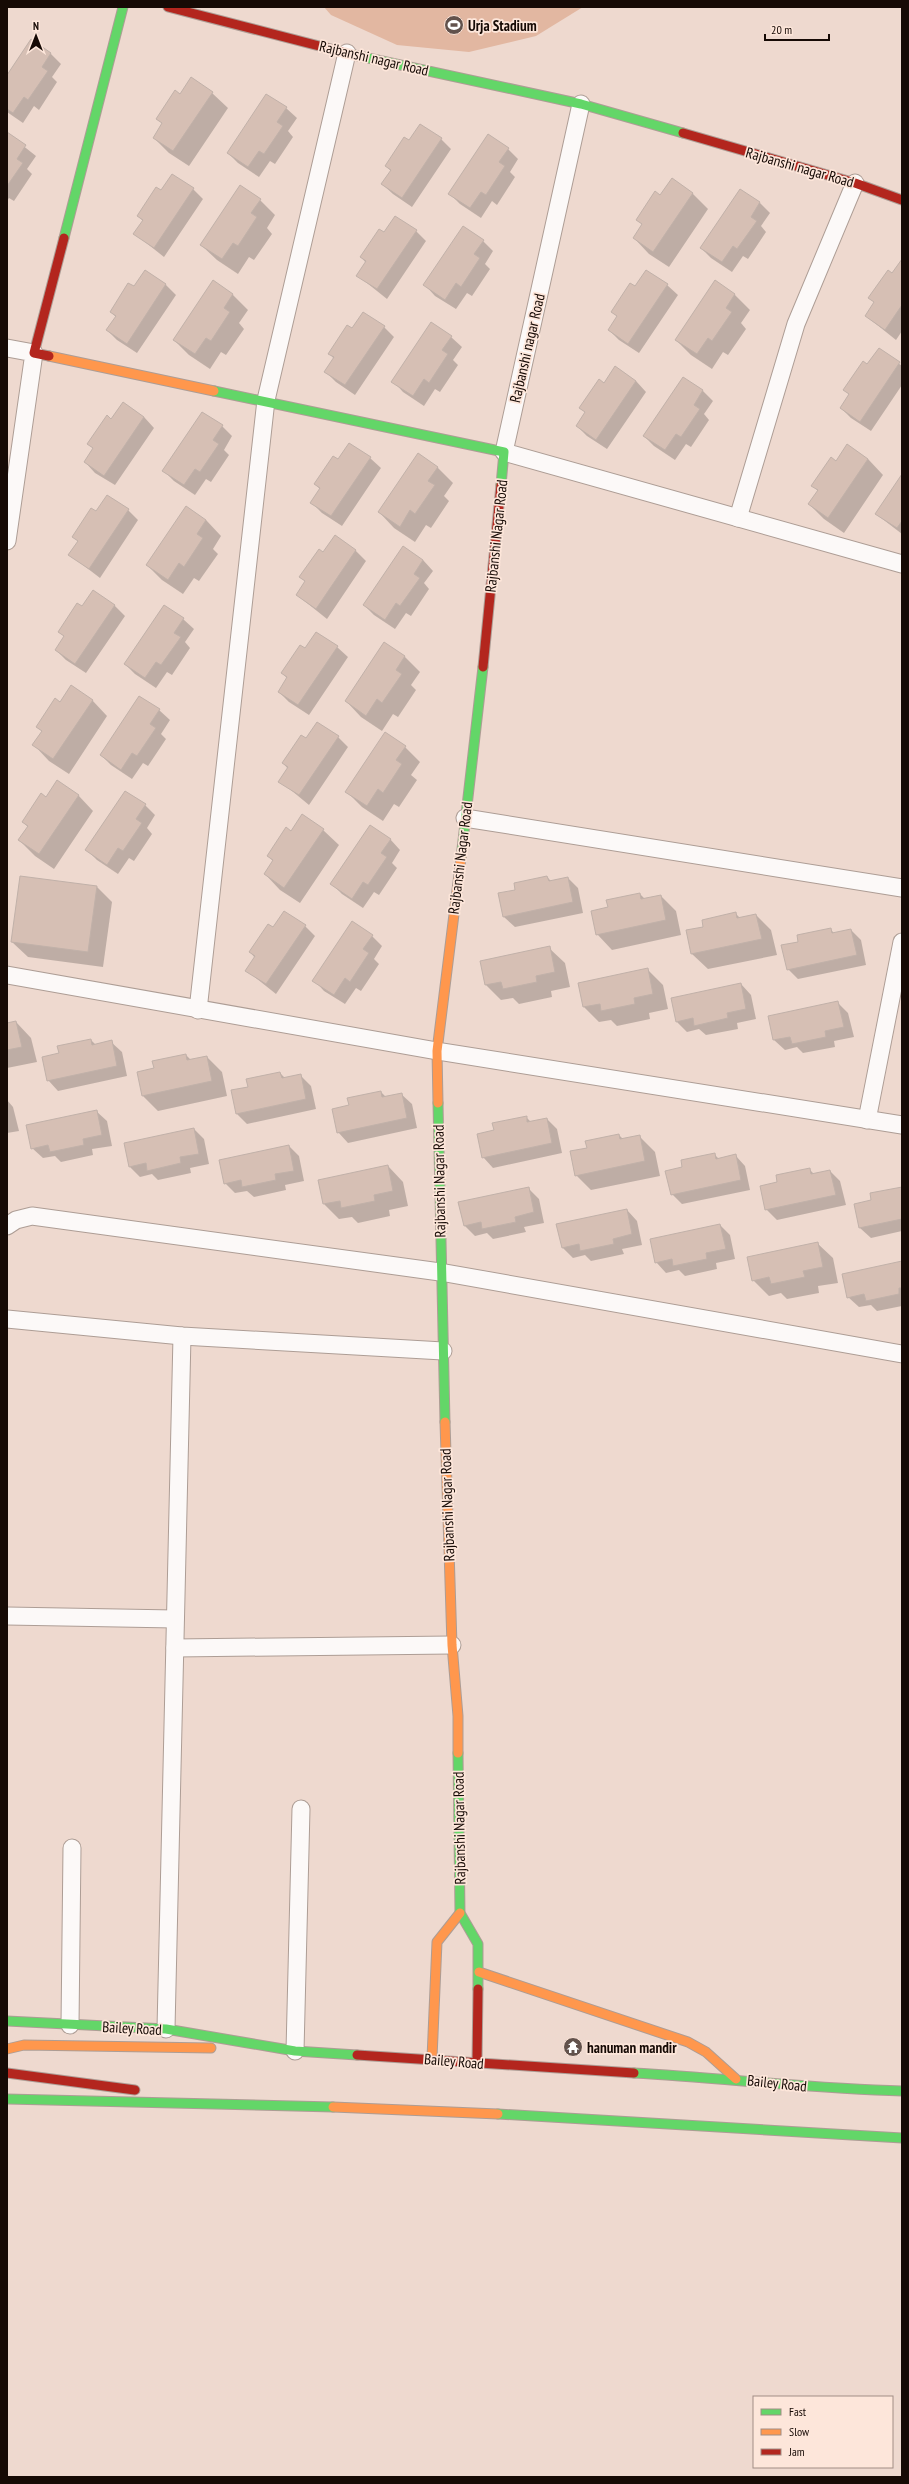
<svg xmlns="http://www.w3.org/2000/svg" width="909" height="2484" viewBox="0 0 909 2484" font-family="'PT Sans Narrow',sans-serif">
	<style>
		.grass { fill: #e2b7a1 }
		.shadow { fill: #0003 }
		.building { fill: #d6bfb4; stroke: #c1b1a9 }
		.lines { fill: none; stroke-linecap: round; stroke-linejoin: round }
		.street-casing { stroke: #ad9d95; stroke-width: 19 }
		.fast-casing { stroke: #ad9d95; stroke-width: 11 }
		.slow-casing { stroke: #ad9d95; stroke-width: 11 }
		.jam-casing { stroke: #ad9d95; stroke-width: 11 }
		.street { stroke: #fcf9f8; stroke-width: 17 }
		.fast { stroke: #63d668; stroke-width: 9 }
		.slow { stroke: #ff974d; stroke-width: 9 }
		.jam { stroke: #b3261e; stroke-width: 9 }
		.labels { text-anchor: middle; dominant-baseline: central; stroke-width: 3.5; stroke-linejoin: round; paint-order: stroke }
		.poi-label { font-size: 15px; font-weight: bold; fill: #160a05; stroke: #fde6da; text-anchor: start }
		.street-label { font-size: 15px; fill: #160a05; stroke: #fde6da }
	</style>
	<rect width="100%" height="100%" fill="#eed9cf"/>
	<polygon class="grass" points="324,7 583,7 536,36 469,52 397,45 331,15"/>
	<g class="shadow">
		<polygon points="31,41 51,54 61,64 52,77 57,82 39,110 34,106 23,123 7,112 7,76"/>
		<polygon points="212,93 228,108 189,166 169,153 154,138 163,124 157,119 181,95"/>
		<polygon points="286,108 297,118 288,131 293,137 275,164 270,161 259,177 238,163 228,153"/>
		<polygon points="7,133 36,156 27,169 32,174 14,201 9,198 7,201"/>
		<polygon points="441,139 451,149 412,207 393,194 382,184 391,171 386,166 409,141"/>
		<polygon points="508,149 518,159 510,172 515,177 497,205 492,201 481,218 460,204 450,194"/>
		<polygon points="193,189 203,199 164,257 135,234 143,221 138,216 161,191"/>
		<polygon points="740,190 760,203 770,213 761,226 766,232 748,259 743,256 732,272 711,258 701,248"/>
		<polygon points="692,193 708,209 669,267 649,254 634,238 643,225 637,220"/>
		<polygon points="260,200 275,215 267,228 272,234 254,260 249,257 238,274 217,260 201,245"/>
		<polygon points="416,231 426,241 387,299 357,275 366,263 361,257 384,233"/>
		<polygon points="483,241 493,251 485,264 490,269 472,296 467,293 456,309 435,296 425,285"/>
		<polygon points="902,261 902,331 896,340 866,316 875,303 870,298 893,274"/>
		<polygon points="145,271 166,285 176,295 137,353 117,340 107,330 116,317 111,312 134,288"/>
		<polygon points="213,282 233,295 248,310 239,323 244,329 226,355 221,352 210,369 189,355 174,340"/>
		<polygon points="715,282 735,295 750,310 741,323 746,329 728,355 723,352 712,369 691,355 676,340"/>
		<polygon points="667,285 678,295 639,353 619,340 609,330 618,317 612,312 635,288"/>
		<polygon points="384,327 394,337 355,395 336,382 326,372 334,359 329,353 352,329"/>
		<polygon points="451,337 462,347 453,360 458,365 440,392 435,389 424,406 403,392 393,381"/>
		<polygon points="879,349 902,366 902,385 871,431 851,418 841,408 850,395 845,390 868,366"/>
		<polygon points="683,378 703,391 713,401 704,414 709,420 691,447 686,444 675,460 654,446 644,436"/>
		<polygon points="636,381 646,392 607,449 587,436 577,426 586,413 581,408 604,384"/>
		<polygon points="144,417 154,428 115,485 95,473 85,462 94,449 89,444 112,420"/>
		<polygon points="222,426 232,436 224,450 229,455 211,482 206,479 195,495 174,481 164,471"/>
		<polygon points="370,458 381,468 342,526 322,513 312,503 321,490 315,484"/>
		<polygon points="868,459 883,475 844,533 824,519 809,504 818,491 813,486 836,462"/>
		<polygon points="437,467 453,483 444,496 449,501 431,528 426,525 415,542 394,528 379,512"/>
		<polygon points="902,476 902,534 876,514"/>
		<polygon points="128,510 138,520 100,578 70,555 79,542 73,536"/>
		<polygon points="206,520 221,536 213,549 218,554 199,581 194,578 183,594 162,580 147,565"/>
		<polygon points="355,550 366,561 327,619 297,595 306,582 300,577 324,553"/>
		<polygon points="423,560 433,571 424,583 429,589 411,616 406,613 395,629 374,615 364,605"/>
		<polygon points="114,605 125,616 86,673 66,660 56,650 65,637 59,632 82,608"/>
		<polygon points="164,606 183,619 194,629 185,642 190,648 172,675 167,672 156,688 135,674 125,664"/>
		<polygon points="317,633 337,647 348,657 309,715 289,702 279,692 288,679 282,673 306,649"/>
		<polygon points="404,656 420,672 411,685 416,690 398,717 393,714 382,731 361,717 346,701"/>
		<polygon points="140,697 159,710 170,720 161,734 166,739 148,766 143,763 132,779 111,765 101,755"/>
		<polygon points="92,700 107,716 69,774 49,761 34,745 43,732 37,727"/>
		<polygon points="338,737 348,747 309,805 280,781 288,769 283,763 306,739"/>
		<polygon points="405,747 420,762 411,775 417,780 399,807 394,804 383,821 362,807 346,791"/>
		<polygon points="78,795 93,811 54,869 35,856 19,840 28,827 23,822 46,798"/>
		<polygon points="145,805 155,815 147,828 152,834 134,861 129,858 118,874 97,860 87,850"/>
		<polygon points="323,830 339,845 300,903 280,890 265,874 273,861 268,856 291,832"/>
		<polygon points="390,839 400,850 392,863 397,868 379,895 374,892 363,908 342,894 332,884"/>
		<polygon points="547,877 552,882 568,878 578,888 583,913 515,927 504,917 499,894 516,891"/>
		<polygon points="97,887 112,902 103,967 28,957 12,942"/>
		<polygon points="640,894 645,899 661,896 676,911 681,935 612,950 597,934 609,908"/>
		<polygon points="736,914 740,918 756,915 771,930 777,955 708,969 692,954 688,931 705,927"/>
		<polygon points="305,926 315,936 276,994 246,970 255,958 250,952 273,928"/>
		<polygon points="830,929 835,934 851,930 861,940 866,965 798,979 788,969"/>
		<polygon points="372,936 382,946 374,959 379,964 361,991 356,988 345,1004 324,991 314,980"/>
		<polygon points="549,948 565,963 570,987 551,991 552,997 519,1004 513,998 501,1000 486,985 481,962"/>
		<polygon points="648,970 663,985 668,1009 649,1013 650,1019 617,1026 611,1020 599,1022 584,1007 579,984"/>
		<polygon points="741,984 751,995 756,1019 737,1023 738,1029 706,1035 699,1029 687,1032 677,1022"/>
		<polygon points="838,1003 848,1013 854,1037 834,1041 835,1047 803,1053 797,1047 785,1050 774,1040"/>
		<polygon points="16,1022 31,1038 37,1062 7,1068 7,1024"/>
		<polygon points="91,1040 96,1045 111,1042 122,1052 127,1076 58,1091 48,1080 60,1054"/>
		<polygon points="186,1055 191,1060 207,1057 222,1072 227,1096 158,1111 143,1096"/>
		<polygon points="280,1073 285,1078 300,1075 311,1086 316,1109 247,1124 237,1114 249,1087"/>
		<polygon points="381,1092 386,1097 401,1094 412,1104 417,1128 348,1143 338,1132 350,1106"/>
		<polygon points="7,1100 13,1107 19,1131 7,1133"/>
		<polygon points="96,1111 107,1121 112,1146 92,1149 93,1155 61,1162 55,1156 43,1158 32,1148"/>
		<polygon points="526,1117 531,1122 547,1119 557,1129 562,1153 493,1168 483,1157 495,1131"/>
		<polygon points="194,1129 204,1139 209,1164 190,1168 191,1173 158,1180 152,1174 140,1177 130,1167"/>
		<polygon points="619,1135 624,1140 639,1136 655,1152 660,1176 591,1190 576,1175 588,1149"/>
		<polygon points="289,1146 299,1156 304,1181 285,1185 286,1190 254,1197 247,1191 235,1193 225,1183"/>
		<polygon points="714,1154 719,1159 735,1155 745,1166 750,1190 682,1204 672,1194 683,1168"/>
		<polygon points="388,1166 403,1182 408,1206 389,1210 390,1216 358,1223 352,1217 339,1219 324,1204"/>
		<polygon points="809,1169 814,1174 830,1171 840,1181 846,1205 777,1220 766,1209 779,1183"/>
		<polygon points="528,1188 539,1199 544,1223 524,1227 526,1232 493,1239 487,1233 475,1236 464,1225"/>
		<polygon points="902,1188 902,1231 871,1238 860,1228 872,1201"/>
		<polygon points="627,1210 637,1221 642,1245 622,1249 624,1254 591,1261 585,1255 573,1258 562,1247"/>
		<polygon points="720,1225 730,1235 735,1259 716,1263 717,1269 685,1276 679,1270 666,1273 656,1262"/>
		<polygon points="817,1243 833,1258 838,1283 818,1286 819,1293 787,1299 781,1293 769,1296 753,1280"/>
		<polygon points="902,1262 902,1306 877,1311 871,1305 859,1307 848,1297"/>
	</g>
	<g class="building">
		<polygon points="31,39 51,53 42,67 48,71 28,100 24,97 13,113 7,109 7,75"/>
		<polygon points="191,77 213,92 173,151 153,138 162,123 156,119 175,90 180,94"/>
		<polygon points="266,94 287,107 277,122 283,126 264,154 259,151 248,167 227,153"/>
		<polygon points="420,124 442,138 402,198 381,184 391,170 385,166 404,137 409,140"/>
		<polygon points="7,132 26,145 17,159 23,163 7,186"/>
		<polygon points="488,134 509,148 499,162 505,166 486,195 481,192 470,208 448,194"/>
		<polygon points="172,174 194,188 154,248 133,234 143,220 137,216 156,187 161,190"/>
		<polygon points="672,178 693,193 653,252 633,238 642,224 636,220 655,191 660,195"/>
		<polygon points="240,185 261,199 251,213 257,217 238,246 233,243 222,259 200,245"/>
		<polygon points="740,189 760,202 751,217 757,221 737,249 733,246 722,262 700,248"/>
		<polygon points="395,216 417,230 377,289 356,276 366,261 360,257 379,229 384,232"/>
		<polygon points="463,226 484,240 474,254 480,258 461,287 456,283 445,300 423,285"/>
		<polygon points="902,259 902,305 885,330 865,316 874,302 868,298 888,270 892,273"/>
		<polygon points="145,270 166,284 127,344 106,330 116,316 110,312 128,283 134,286"/>
		<polygon points="646,270 668,284 628,344 608,330 617,316 611,312 630,283 635,286"/>
		<polygon points="213,280 233,294 224,308 230,312 211,341 206,338 195,354 173,340"/>
		<polygon points="715,280 735,294 726,308 732,312 712,341 708,338 697,354 675,340"/>
		<polygon points="363,312 385,326 345,385 324,372 334,357 328,354 347,325 352,328"/>
		<polygon points="431,322 452,336 442,350 448,354 429,383 424,379 413,396 391,382"/>
		<polygon points="879,348 900,362 860,422 840,408 849,394 843,390 863,361 867,364"/>
		<polygon points="615,366 636,381 596,440 576,426 585,412 579,408 599,379 604,383"/>
		<polygon points="683,377 703,390 694,405 700,409 681,437 676,434 665,450 643,436"/>
		<polygon points="123,402 144,417 104,476 84,462 93,448 87,444 107,415 111,419"/>
		<polygon points="202,412 223,425 213,440 219,444 200,472 195,469 184,485 162,471"/>
		<polygon points="349,443 371,457 331,516 310,503 320,488 314,484 333,456 338,459"/>
		<polygon points="847,444 868,459 828,518 808,504 818,490 811,486 831,457 836,461"/>
		<polygon points="418,453 438,467 428,481 435,485 415,514 410,510 400,527 378,512"/>
		<polygon points="902,474 902,521 897,528 875,514"/>
		<polygon points="107,495 129,509 89,569 68,555 78,541 72,537 91,508 96,511"/>
		<polygon points="186,506 206,520 197,534 203,538 184,567 179,563 168,580 146,565"/>
		<polygon points="335,535 356,550 316,609 296,595 305,581 299,577 319,549 323,552"/>
		<polygon points="403,546 423,560 414,574 420,578 400,606 396,603 385,620 363,605"/>
		<polygon points="93,590 115,605 75,664 55,650 64,636 58,632 77,603 82,606"/>
		<polygon points="164,605 184,618 174,633 181,637 161,665 156,662 145,678 124,664"/>
		<polygon points="316,632 338,646 298,705 278,692 287,677 281,673 300,645 305,648"/>
		<polygon points="384,642 405,656 396,670 402,674 382,703 377,699 366,716 345,701"/>
		<polygon points="71,685 93,700 53,759 32,745 42,731 36,727 55,698 60,702"/>
		<polygon points="139,696 160,709 150,724 156,728 137,756 132,753 121,770 100,755"/>
		<polygon points="317,722 339,736 299,795 278,782 288,767 282,763 301,735 306,738"/>
		<polygon points="385,732 406,746 396,760 402,764 383,793 378,789 367,806 345,792"/>
		<polygon points="57,780 79,795 39,854 18,840 28,826 22,822 41,793 46,797"/>
		<polygon points="125,791 146,804 136,819 142,823 123,851 118,848 107,865 85,850"/>
		<polygon points="302,814 324,829 284,888 264,874 273,860 267,856 286,827 291,831"/>
		<polygon points="370,825 391,839 381,853 387,857 368,885 363,882 352,899 330,884"/>
		<polygon points="20,876 97,886 88,952 11,942"/>
		<polygon points="547,876 549,881 568,877 573,902 503,917 498,893 515,890 514,883"/>
		<polygon points="640,893 641,899 661,895 666,920 596,935 591,911 608,907 606,900"/>
		<polygon points="284,911 306,925 266,984 245,971 255,956 249,952 268,924 273,927"/>
		<polygon points="736,912 737,918 756,914 762,939 691,954 686,930 703,927 702,920"/>
		<polygon points="352,921 373,935 363,949 369,953 350,982 345,978 334,995 312,981"/>
		<polygon points="831,928 832,933 851,929 857,955 787,970 781,945 798,942 797,935"/>
		<polygon points="550,946 555,972 536,976 537,982 503,989 501,982 485,985 480,961"/>
		<polygon points="648,968 653,994 634,998 635,1004 601,1011 600,1004 583,1007 578,983"/>
		<polygon points="741,983 746,1009 727,1013 728,1018 694,1026 693,1018 676,1022 671,998"/>
		<polygon points="838,1001 844,1027 825,1031 826,1037 792,1044 790,1037 773,1040 768,1016"/>
		<polygon points="16,1021 22,1047 7,1050 7,1023"/>
		<polygon points="91,1039 92,1045 112,1040 117,1066 47,1081 42,1057 59,1053 57,1046"/>
		<polygon points="186,1054 187,1060 207,1056 212,1081 142,1096 137,1072 154,1068 152,1061"/>
		<polygon points="280,1072 282,1078 301,1074 306,1099 236,1114 231,1090 248,1087 246,1079"/>
		<polygon points="381,1091 382,1097 402,1093 407,1118 337,1133 332,1109 349,1105 347,1098"/>
		<polygon points="97,1110 102,1135 83,1139 84,1145 50,1152 48,1145 31,1149 26,1125"/>
		<polygon points="527,1116 527,1122 547,1118 552,1143 482,1158 477,1134 494,1130 492,1123"/>
		<polygon points="194,1128 199,1154 180,1157 181,1163 147,1171 146,1163 129,1167 124,1143"/>
		<polygon points="619,1134 620,1139 640,1135 645,1161 575,1176 570,1151 587,1148 585,1141"/>
		<polygon points="289,1145 294,1171 275,1174 276,1180 242,1187 241,1180 224,1184 219,1160"/>
		<polygon points="715,1153 716,1159 736,1154 741,1180 671,1195 665,1171 682,1167 681,1160"/>
		<polygon points="388,1165 393,1191 374,1195 375,1201 341,1208 340,1201 323,1204 318,1180"/>
		<polygon points="810,1168 811,1174 830,1170 836,1195 765,1210 760,1186 777,1182 776,1175"/>
		<polygon points="529,1187 534,1212 515,1217 516,1222 482,1229 481,1222 464,1226 458,1202"/>
		<polygon points="902,1187 902,1219 859,1228 854,1204 871,1200 870,1193"/>
		<polygon points="627,1209 632,1234 613,1239 614,1244 580,1251 579,1244 562,1248 556,1224"/>
		<polygon points="720,1224 726,1249 706,1253 707,1259 673,1266 672,1259 655,1263 650,1239"/>
		<polygon points="818,1242 823,1267 803,1271 805,1277 771,1284 769,1277 752,1281 747,1257"/>
		<polygon points="902,1261 902,1288 899,1288 899,1294 866,1301 864,1294 847,1298 842,1274"/>
	</g>
	<g class="lines">
		<g class="street-casing">
			<g id="street">
				<polyline points="581,104 504,452 902,564"/>
				<polyline points="7,348 34,353 7,541"/>
				<polyline points="738,518 796,324 855,183"/>
				<polyline points="465,818 902,888"/>
				<polyline points="7,975 437,1051 902,1125"/>
				<polyline points="198,1010 266,400 347,53"/>
				<polyline points="867,1120 902,942"/>
				<polyline points="7,1226 16,1220 32,1216 440,1272 902,1354"/>
				<polyline points="7,1319 182,1336 443,1351"/>
				<polyline points="7,1616 175,1619"/>
				<polyline points="175,1648 452,1645"/>
				<polyline points="70,2025 72,1848"/>
				<polyline points="166,2029 182,1336"/>
				<polyline points="295,2051 301,1809"/>
			</g>
		</g>
		<g class="fast-casing">
			<g id="fast">
				<polyline points="354,55 581,104 683,133"/>
				<polyline points="64,238 123,7"/>
				<polyline points="214,391 504,452 501,485"/>
				<polyline points="461,858 483,667"/>
				<polyline points="438,1103 445,1422"/>
				<polyline points="458,1753 460,1913 478,1944 478,1989"/>
				<polyline points="7,2021 166,2029 295,2051 357,2055"/>
				<path d="M634,2073C724,2078 813,2089 902,2091"/>
				<polyline points="7,2099 333,2107"/>
				<polyline points="498,2114 902,2138"/>
			</g>
		</g>
		<g class="slow-casing">
			<g id="slow">
				<polyline points="49,356 214,391"/>
				<polyline points="438,1103 437,1051 461,858"/>
				<polyline points="445,1422 452,1645 458,1716 458,1753"/>
				<polyline points="479,1972 688,2042 706,2052 736,2079"/>
				<polyline points="7,2049 24,2045 211,2048"/>
				<polyline points="432,2058 437,1942 460,1913"/>
				<polyline points="333,2107 498,2114"/>
			</g>
		</g>
		<g class="jam-casing">
			<g id="jam">
				<polyline points="168,7 354,55"/>
				<polyline points="683,133 855,183 902,200"/>
				<polyline points="49,356 34,353 64,238"/>
				<polyline points="483,667 501,485"/>
				<polyline points="357,2055 634,2073"/>
				<polyline points="477,2063 478,1989"/>
				<polyline points="7,2073 135,2090"/>
			</g>
		</g>
		<use href="#street" class="street"/>
		<use href="#fast" class="fast"/>
		<use href="#slow" class="slow"/>
		<use href="#jam" class="jam"/>
	</g>
	<defs>
		<g id="stadium-disc" transform="scale(1)"><circle r="9.5" fill="#62524c" stroke="#fde6da"/><path d="M0-5a6.5 5 0 1 0 0 10a6.5 5 0 1 0 0-10ZM-3.5-1.8h7v3.6h-7Z" fill="#fff"/></g>
		<g id="temple-disc" transform="scale(1)"><circle r="9.5" fill="#62524c" stroke="#fde6da"/><path d="M0-6L5-2H3V0L6.5 2.5H4V6H1.5V3h-3V6H-4V2.5H-6.5L-3 0V-2H-5Z" fill="#fff"/></g>
	</defs>
	<g fill-rule="evenodd">
		<use href="#stadium-disc" x="454" y="25"/>
		<use href="#temple-disc" x="573" y="2047"/>
	</g>
	<g class="labels">
		<g class="poi-label">
			<text x="468" y="25">Urja Stadium</text>
			<text x="587" y="2047">hanuman mandir</text>
		</g>
		<g class="street-label">
			<text transform="translate(374 58) rotate(13)">Rajbanshi nagar Road</text>
			<text transform="translate(800 167) rotate(16)">Rajbanshi nagar Road</text>
			<text transform="translate(527 348) rotate(-77)">Rajbanshi nagar Road</text>
			<text transform="translate(496 536) rotate(-84)">Rajbanshi Nagar Road</text>
			<text transform="translate(460 858) rotate(-83)">Rajbanshi Nagar Road</text>
			<text transform="translate(439 1181) rotate(-91)">Rajbanshi Nagar Road</text>
			<text transform="translate(447 1505) rotate(-92)">Rajbanshi Nagar Road</text>
			<text transform="translate(459 1828) rotate(-91)">Rajbanshi Nagar Road</text>
			<text transform="translate(132 2028) rotate(3)">Bailey Road</text>
			<text transform="translate(454 2061) rotate(5)">Bailey Road</text>
			<text transform="translate(777 2083) rotate(6)">Bailey Road</text>
		</g>
	</g>
	<rect width="909" height="2484" fill="none" stroke="#160a05" stroke-width="16"/>
	<rect x="753" y="2396" width="140" height="72" fill="#fde6da" stroke="#a18e85"/>
	<rect x="761" y="2409" width="20" height="6" fill="#63d668" stroke="#a18e85"/>
	<text x="789" y="2416" font-size="12" fill="#160a05">Fast</text>
	<rect x="761" y="2429" width="20" height="6" fill="#ff974d" stroke="#a18e85"/>
	<text x="789" y="2436" font-size="12" fill="#160a05">Slow</text>
	<rect x="761" y="2449" width="20" height="6" fill="#b3261e" stroke="#a18e85"/>
	<text x="789" y="2456" font-size="12" fill="#160a05">Jam</text>
	<g transform="translate(36 36)" stroke="#fde6da" stroke-width="3" paint-order="stroke">
	<path d="M0-3L7 15L0 10L-7 15Z" fill="#160a05"/>
	<text y="-6" font-size="11" font-weight="bold" text-anchor="middle" fill="#160a05">N</text>
	</g>
	<path d="M765 34v6h64v-6" fill="none" stroke="#160a05" stroke-width="2"/>
	<text x="771" y="34" font-size="12" fill="#160a05" stroke="#fde6da" stroke-width="3" paint-order="stroke">20 m</text>
</svg>
